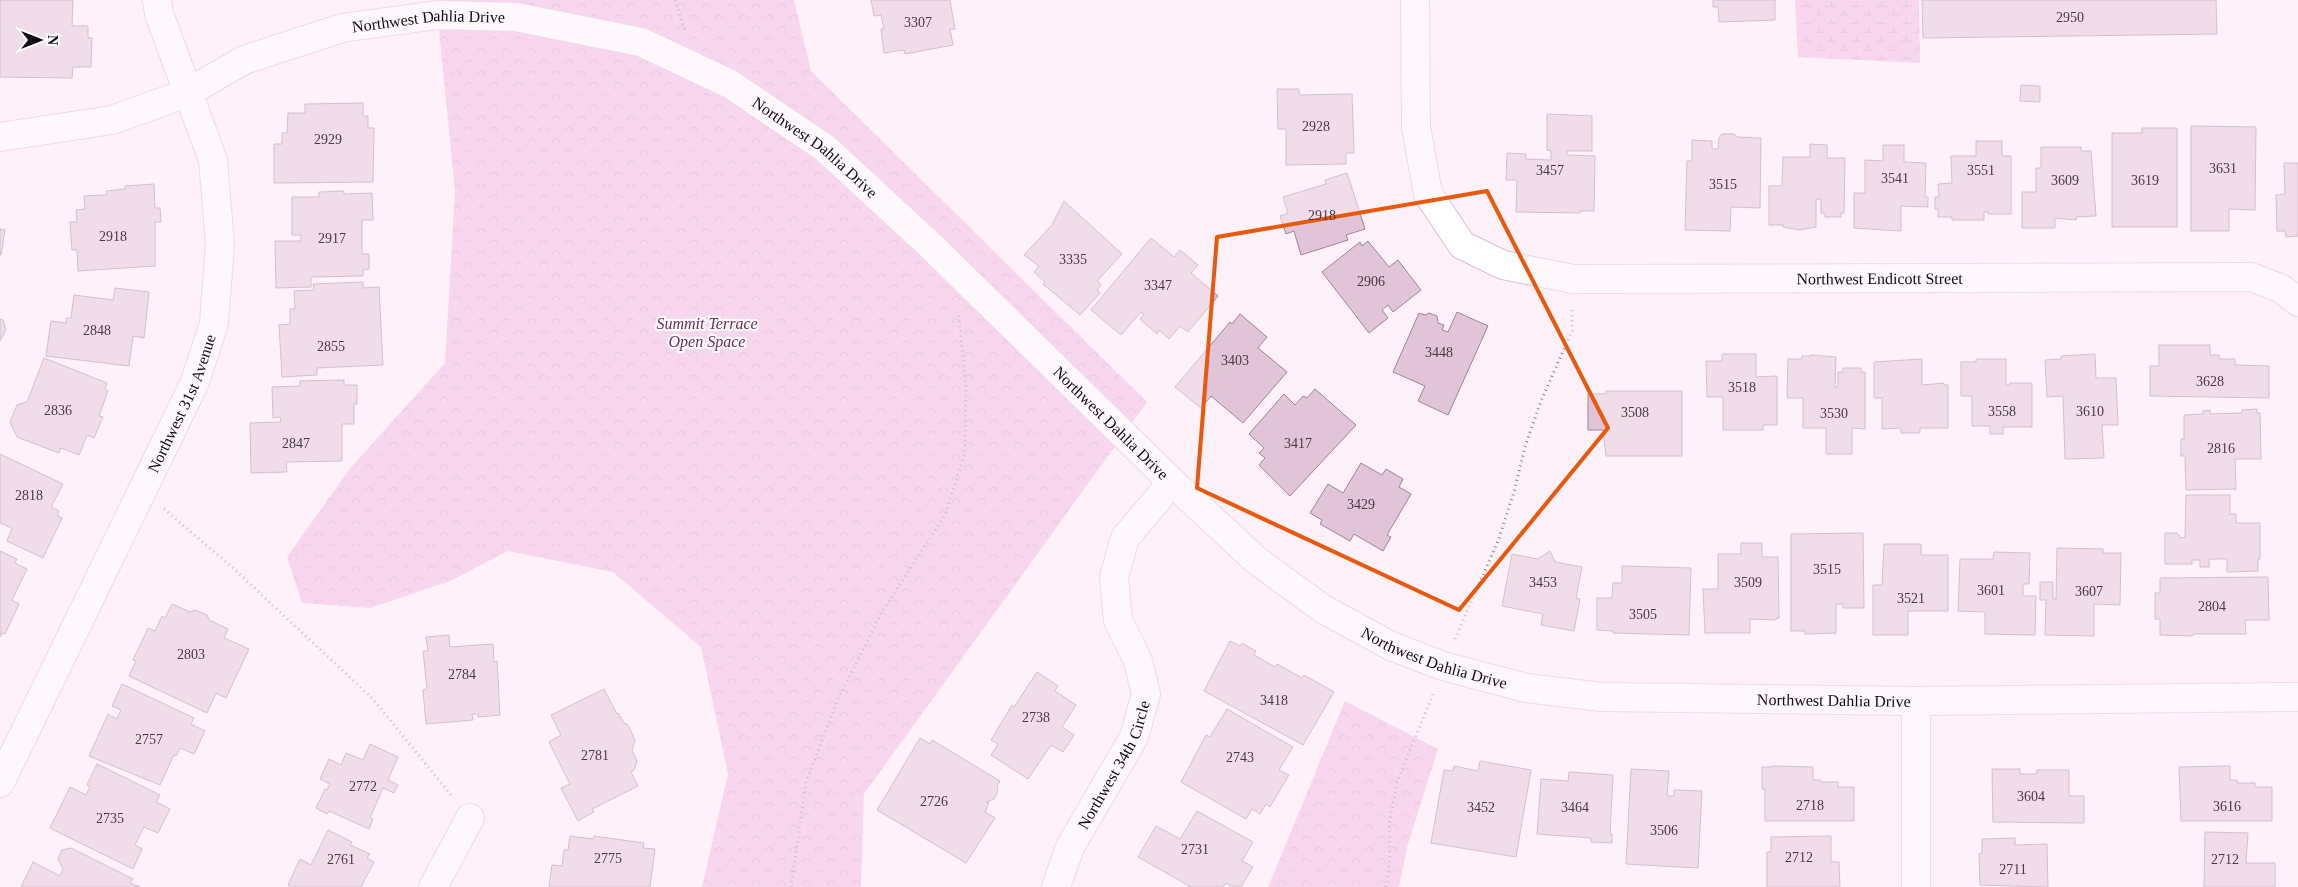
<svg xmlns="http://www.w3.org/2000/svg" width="2298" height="887" viewBox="0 0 2298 887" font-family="'Times New Roman',serif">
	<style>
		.forest { fill: url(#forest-crowns) }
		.wetland { fill: url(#wetland-marsh) }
		.building { fill: #e2c4d8; stroke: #a08496 }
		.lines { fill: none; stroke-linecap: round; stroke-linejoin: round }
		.minor-casing { stroke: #dcbed2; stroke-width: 30 }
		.tertiary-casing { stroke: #dcbed2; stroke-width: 30 }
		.path { stroke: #8f848b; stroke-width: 3; stroke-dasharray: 1 4; stroke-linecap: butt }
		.minor { stroke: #fff; stroke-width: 28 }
		.tertiary { stroke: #fff; stroke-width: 28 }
		.marked { fill: none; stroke: #e8590c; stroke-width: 4; stroke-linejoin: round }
		.labels { text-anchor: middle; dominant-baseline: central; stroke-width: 4.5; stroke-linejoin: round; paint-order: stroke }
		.number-label { font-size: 14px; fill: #483944 }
		.street-label { font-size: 16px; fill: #150b12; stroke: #fff }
		.park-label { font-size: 16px; font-style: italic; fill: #732860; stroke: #fff }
	</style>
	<defs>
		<pattern id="forest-crowns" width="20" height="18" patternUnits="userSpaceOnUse" patternTransform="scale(1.25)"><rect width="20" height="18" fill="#f2b9e0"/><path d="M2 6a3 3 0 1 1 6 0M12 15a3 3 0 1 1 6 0" fill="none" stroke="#cf9ebf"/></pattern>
		<pattern id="wetland-marsh" width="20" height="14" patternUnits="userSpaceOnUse" patternTransform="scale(1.25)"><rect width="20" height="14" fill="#f2b9e0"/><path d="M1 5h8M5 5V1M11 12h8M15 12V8" fill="none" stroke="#cf9ebf"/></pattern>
	</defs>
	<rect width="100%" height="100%" fill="#fef1f9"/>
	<g class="forest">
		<polygon points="436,0 794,0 811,71 1147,402 864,794 861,887 702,887 728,774 701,647 613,572 508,551 450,581 370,608 302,603 287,557 352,466 445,363 455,191"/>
		<polygon points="1345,701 1438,749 1407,847 1399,887 1268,887"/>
	</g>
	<polygon class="wetland" points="1795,0 1919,0 1920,63 1798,57"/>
	<g class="building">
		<polygon points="0,0 73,0 72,26 88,26 88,38 92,38 91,67 73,67 72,78 0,77"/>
		<polygon points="871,0 950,0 955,29 950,29 953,45 905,54 904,50 884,53 881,29 884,29 881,15 874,16"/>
		<polygon points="1713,0 1775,0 1775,20 1719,22 1718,7 1713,7"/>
		<polygon points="1922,0 2216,0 2217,34 1923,38"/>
		<polygon points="2021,85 2040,86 2040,102 2020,101"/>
		<polygon points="1277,89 1299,89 1299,95 1352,94 1354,153 1346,153 1346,164 1286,165 1286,129 1278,129"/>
		<polygon points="363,103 363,116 368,116 368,128 374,128 373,182 274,183 274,144 282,144 282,133 287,133 288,113 305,113 305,104"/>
		<polygon points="1547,114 1592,116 1592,151 1567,151 1567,155 1595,156 1594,211 1580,211 1580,213 1516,212 1517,180 1506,180 1507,153 1526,154 1526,159 1551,160 1551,151 1547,150"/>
		<polygon points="2191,126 2256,127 2255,210 2229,209 2229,231 2191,231"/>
		<polygon points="2142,128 2177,128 2177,227 2112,227 2112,133 2142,133"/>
		<polygon points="1722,134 1734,134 1737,137 1761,138 1760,208 1731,207 1730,231 1685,230 1687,161 1692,161 1692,140 1712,141 1712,149 1718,149 1719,138"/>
		<polygon points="1976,141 2002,141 2002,156 2011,156 2011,214 1988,214 1988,212 1984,212 1984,220 1952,220 1952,217 1938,217 1938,209 1935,209 1935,197 1939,197 1938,184 1952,183 1951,156 1976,156"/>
		<polygon points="1810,144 1827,145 1827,158 1845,158 1844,213 1841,213 1841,217 1825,217 1825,213 1821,213 1821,199 1816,199 1816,227 1800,230 1783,227 1783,225 1769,225 1769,186 1782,186 1783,157 1810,157"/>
		<polygon points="1883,145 1904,145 1904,162 1926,163 1925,197 1928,197 1928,207 1901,206 1901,231 1854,228 1854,193 1865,193 1865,160 1883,161"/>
		<polygon points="2041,147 2081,147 2081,151 2091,151 2096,216 2076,217 2076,220 2055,218 2055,228 2022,228 2022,192 2036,192 2036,168 2041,168"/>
		<polygon points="2284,163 2298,163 2298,236 2286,237 2285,231 2277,231 2276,195 2285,194"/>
		<polygon points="1347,173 1365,229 1346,235 1348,240 1301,255 1294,231 1286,234 1280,216 1288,213 1283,197 1326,184 1325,180"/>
		<polygon points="154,184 155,208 160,208 161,222 155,222 155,266 78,271 77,250 72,250 70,222 77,222 76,210 85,209 84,196 107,195 106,191 125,189 125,186"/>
		<polygon points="344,191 344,194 372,193 373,220 362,220 362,254 369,254 369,269 363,270 363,276 311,277 311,287 276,288 275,241 301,241 301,235 292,235 292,197 319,197 319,192"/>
		<polygon points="1064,201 1122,254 1097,281 1101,285 1097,290 1100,293 1080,315 1043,284 1045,282 1034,272 1039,266 1024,255 1052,225"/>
		<polygon points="0,229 5,230 1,255 0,255"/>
		<polygon points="1151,238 1174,257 1180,250 1198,265 1191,273 1218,296 1188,332 1180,326 1169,339 1159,330 1157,334 1140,319 1144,314 1141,312 1121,335 1091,310"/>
		<polygon points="1368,241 1389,267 1398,260 1421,290 1393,312 1388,305 1382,310 1388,318 1369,333 1322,272 1360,242 1362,246"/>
		<polygon points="363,282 363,288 379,287 383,365 317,368 317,375 282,377 279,325 290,324 290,309 295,309 294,291 314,290 313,284"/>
		<polygon points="115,288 149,292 144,338 133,336 129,366 46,356 51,321 66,323 66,318 71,318 74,295 113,300"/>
		<polygon points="1457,312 1488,326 1448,415 1418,401 1425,386 1393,372 1419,313 1425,315 1429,313 1437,316 1438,323 1444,325 1442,330 1448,332"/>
		<polygon points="1240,314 1267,337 1258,348 1287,372 1243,423 1211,396 1201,408 1175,387 1230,322 1232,324"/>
		<polygon points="0,319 3,320 6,330 0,341"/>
		<polygon points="2159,345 2210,345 2210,355 2219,355 2219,359 2235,359 2235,365 2269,366 2269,398 2150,396 2150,366 2159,366"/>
		<polygon points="1722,354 1756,354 1756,377 1777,376 1777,425 1763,425 1763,430 1723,430 1723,397 1707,397 1706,361 1722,361"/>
		<polygon points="2095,354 2096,378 2116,378 2118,425 2102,425 2104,458 2065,459 2063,396 2047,397 2045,360 2061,359 2061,356"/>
		<polygon points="1811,355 1836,357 1835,387 1838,387 1838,372 1843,372 1843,368 1861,368 1861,372 1865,372 1865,429 1852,428 1852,454 1826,454 1826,428 1803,428 1803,398 1787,398 1788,359 1802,359 1802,356 1811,356"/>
		<polygon points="44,358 107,383 105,389 108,391 99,416 103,417 94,438 87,435 79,455 61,448 59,453 17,437 10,422 17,405 27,402"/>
		<polygon points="1922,359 1922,385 1944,383 1944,385 1948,385 1948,428 1920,428 1920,433 1901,433 1901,428 1882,429 1882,398 1874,398 1874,362"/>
		<polygon points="1976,359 2006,359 2006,385 2010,385 2010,383 2032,383 2032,427 2003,427 2003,434 1990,434 1990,426 1972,426 1972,396 1961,396 1961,362 1976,362"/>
		<polygon points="344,380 344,385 357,385 357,404 354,404 354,424 342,424 342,461 286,462 287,472 251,473 250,423 281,422 280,417 273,418 272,387 300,386 300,381"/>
		<polygon points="1315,389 1356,425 1290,496 1259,465 1265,458 1259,453 1264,448 1249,434 1284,394 1295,405 1303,396 1307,398"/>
		<polygon points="1606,391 1682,391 1682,456 1606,456 1603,430 1588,430 1588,394 1606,394"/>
		<polygon points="2257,409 2257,413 2260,413 2261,459 2235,459 2236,489 2186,490 2185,456 2181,456 2181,439 2184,439 2184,415 2203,414 2203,411 2210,410 2210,414 2242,413 2242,410"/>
		<polygon points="0,454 63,484 51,507 59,511 57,515 62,518 43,558 7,541 12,528 0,523"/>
		<polygon points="1361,463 1382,475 1386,469 1403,479 1399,487 1411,494 1387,535 1391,537 1383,551 1354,534 1350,541 1320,524 1322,520 1310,513 1328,484 1343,493"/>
		<polygon points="2186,495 2230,495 2230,514 2236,514 2236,523 2260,523 2260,559 2258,559 2258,571 2227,572 2227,559 2209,559 2209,567 2200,567 2200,560 2192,560 2192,564 2165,564 2165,533 2177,533 2181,538 2185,537"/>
		<polygon points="1863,533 1864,608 1843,608 1843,604 1836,604 1836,633 1805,634 1805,631 1791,631 1791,534"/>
		<polygon points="1741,543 1762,543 1762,557 1778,557 1779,618 1776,618 1776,620 1750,619 1750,633 1705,633 1703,589 1718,589 1718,554 1741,554"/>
		<polygon points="1884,544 1921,544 1921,555 1948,555 1948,611 1908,611 1908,635 1873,635 1873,585 1882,585"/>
		<polygon points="2057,548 2103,549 2103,553 2121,553 2120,605 2094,604 2094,636 2045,635 2046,600 2040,600 2040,582 2053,582 2053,599 2056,599"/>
		<polygon points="0,551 17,559 15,563 27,569 12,600 19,604 5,634 2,633 0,637"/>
		<polygon points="1550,551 1555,562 1582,567 1576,598 1580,599 1574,631 1541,625 1543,614 1502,606 1512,554 1538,559"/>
		<polygon points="1994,552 2030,553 2029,584 2023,584 2023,596 2036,596 2035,635 1985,634 1985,612 1958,611 1960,559 1993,559"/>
		<polygon points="1622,566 1691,568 1689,635 1613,633 1613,631 1597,630 1597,598 1612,598 1613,583 1622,583"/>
		<polygon points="2268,577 2269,620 2245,620 2246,634 2194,634 2192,636 2160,635 2160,619 2155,619 2155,593 2160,593 2160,578"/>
		<polygon points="172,604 190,612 195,610 207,615 209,620 228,629 224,638 249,649 226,698 216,693 207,713 129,676 136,661 133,660 148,628 155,631 162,616 165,618"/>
		<polygon points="449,635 450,647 493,644 494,662 497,661 500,715 478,717 478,714 472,714 473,720 426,724 423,690 427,689 423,651 428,651 426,637"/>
		<polygon points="1230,641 1240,646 1242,643 1256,651 1254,655 1275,667 1277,664 1302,678 1304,675 1334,692 1303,745 1204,691"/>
		<polygon points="1037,672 1058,686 1055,691 1076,705 1062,727 1074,735 1063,752 1051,745 1028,779 991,755 998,744 991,740 1012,705 1014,707"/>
		<polygon points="122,684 194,718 191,724 205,731 194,754 180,748 176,756 174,755 160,785 89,756 108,714 117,719 121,710 112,706"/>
		<polygon points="604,689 617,714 618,713 624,723 628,725 635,740 632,750 637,761 634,770 631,772 638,786 592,809 594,812 578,821 561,788 570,784 549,742 561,735 551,715"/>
		<polygon points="1227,709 1293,747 1279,770 1289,775 1270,807 1266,804 1260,814 1252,809 1246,819 1181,782 1206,735 1210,737"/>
		<polygon points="920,738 930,744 932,740 1000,781 997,786 998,791 994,799 986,802 989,803 985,812 995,818 966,863 877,810"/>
		<polygon points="370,744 398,757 388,780 398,785 394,793 383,788 370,818 373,819 369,829 329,811 327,814 316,808 325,789 327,790 330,784 320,779 329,759 341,765 346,753 363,760"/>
		<polygon points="1480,761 1531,770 1516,857 1431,843 1444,770 1453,771 1454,766 1478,771"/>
		<polygon points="97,764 160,795 156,802 170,809 158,833 144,827 135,845 142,849 133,869 50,828 70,787 86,795 90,787 87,785"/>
		<polygon points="1772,766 1813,767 1813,780 1820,780 1820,782 1838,782 1838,787 1854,787 1854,821 1765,821 1765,789 1762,789 1762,767 1772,767"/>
		<polygon points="2230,766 2230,780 2237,780 2237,783 2255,783 2255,787 2272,787 2272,821 2181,821 2179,767"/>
		<polygon points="1631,769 1669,771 1667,796 1674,796 1674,790 1702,791 1698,868 1626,864"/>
		<polygon points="1992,769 2020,769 2020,774 2037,774 2037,770 2069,770 2069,796 2084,796 2084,823 1993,822"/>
		<polygon points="1569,772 1613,775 1610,834 1612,834 1612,843 1591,842 1591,838 1537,834 1541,779 1568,781"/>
		<polygon points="1197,811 1253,842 1242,861 1253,867 1241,887 1234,887 1226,883 1223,887 1191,887 1138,857 1156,826 1180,839"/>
		<polygon points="328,830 352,842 350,845 370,854 367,858 374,862 361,887 292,887 288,885 300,859 311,865"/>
		<polygon points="2205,832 2248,833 2246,863 2275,863 2275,887 2204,887"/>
		<polygon points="570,836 593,839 594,836 644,843 643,848 655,849 650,887 549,887 552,865 562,866 564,850 568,850"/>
		<polygon points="1831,836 1831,862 1839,862 1840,887 1767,887 1767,852 1771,852 1771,837"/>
		<polygon points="2015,838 2015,845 2047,844 2048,887 1980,885 1979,854 1982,853 1982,839"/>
		<polygon points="71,848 133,879 130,883 140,887 21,887 33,862 60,876 63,869 58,859 62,850"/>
	</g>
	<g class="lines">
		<g class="minor-casing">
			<g id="minor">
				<path id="s1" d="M1415,0L1416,127L1428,194L1462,245L1503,265L1573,279L2251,277L2282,289L2298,302"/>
				<path id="s2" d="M0,783L195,382L214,323L220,244L213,160L159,14L157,0"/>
				<polyline points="433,887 470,818"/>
				<path id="s3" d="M1056,887L1070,847L1134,737L1146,694L1138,661L1118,620L1114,577L1125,538L1172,482"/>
				<polyline points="1916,887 1916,701"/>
			</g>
		</g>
		<g class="tertiary-casing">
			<g id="tertiary">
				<path id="s4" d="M0,137L112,120L187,93L244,60L342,28L437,15L516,17L641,42L730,84L825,148L931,246L1172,482L1256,560L1323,609L1391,646L1443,666L1526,688L1602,697L1916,701L2298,697"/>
			</g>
		</g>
		<g class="path">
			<polyline points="675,0 685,31"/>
			<polyline points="164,509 233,568 372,698 451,795"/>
			<polyline points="1455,639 1498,541 1514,492 1525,447 1541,401 1572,331 1572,307"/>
			<polyline points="791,887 806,782 838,699 882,612 945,515 965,453 966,389 959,315"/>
			<polyline points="1386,887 1390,861 1389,825 1397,782 1433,694"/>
		</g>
		<use href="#minor" class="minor"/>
		<use href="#tertiary" class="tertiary"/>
	</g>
	<path d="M0 0H2298V887H0ZM1487,191L1608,428L1459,610L1197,488L1217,237Z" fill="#fef1f9" fill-opacity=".55" fill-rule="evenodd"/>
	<path class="marked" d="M1487,191L1608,428L1459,610L1197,488L1217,237Z"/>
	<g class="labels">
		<g class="number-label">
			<text x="2070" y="17">2950</text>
			<text x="918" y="22">3307</text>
			<text x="1316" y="126">2928</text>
			<text x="328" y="139">2929</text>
			<text x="2223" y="168">3631</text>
			<text x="1550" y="170">3457</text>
			<text x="1981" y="170">3551</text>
			<text x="1895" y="178">3541</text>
			<text x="2065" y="180">3609</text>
			<text x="2145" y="180">3619</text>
			<text x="1723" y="184">3515</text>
			<text x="1322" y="215">2918</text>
			<text x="113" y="236">2918</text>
			<text x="332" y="238">2917</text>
			<text x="1073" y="259">3335</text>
			<text x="1371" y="281">2906</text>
			<text x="1158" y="285">3347</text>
			<text x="97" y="330">2848</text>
			<text x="331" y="346">2855</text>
			<text x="1439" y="352">3448</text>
			<text x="1235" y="360">3403</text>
			<text x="2210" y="381">3628</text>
			<text x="1742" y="387">3518</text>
			<text x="58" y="410">2836</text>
			<text x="2002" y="411">3558</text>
			<text x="2090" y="411">3610</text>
			<text x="1635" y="412">3508</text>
			<text x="1834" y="413">3530</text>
			<text x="296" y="443">2847</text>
			<text x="1298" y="443">3417</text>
			<text x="2221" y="448">2816</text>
			<text x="29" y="495">2818</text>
			<text x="1361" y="504">3429</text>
			<text x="1827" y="569">3515</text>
			<text x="1543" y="582">3453</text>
			<text x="1748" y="582">3509</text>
			<text x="1991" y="590">3601</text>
			<text x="2089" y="591">3607</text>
			<text x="1911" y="598">3521</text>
			<text x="2212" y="606">2804</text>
			<text x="1643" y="614">3505</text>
			<text x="191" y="654">2803</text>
			<text x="462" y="674">2784</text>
			<text x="1274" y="700">3418</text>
			<text x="1036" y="717">2738</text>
			<text x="149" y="739">2757</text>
			<text x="595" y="755">2781</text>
			<text x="1240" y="757">2743</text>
			<text x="363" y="786">2772</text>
			<text x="2031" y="796">3604</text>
			<text x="934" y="801">2726</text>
			<text x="1810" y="805">2718</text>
			<text x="2227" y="806">3616</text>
			<text x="1481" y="807">3452</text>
			<text x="1575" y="807">3464</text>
			<text x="110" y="818">2735</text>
			<text x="1664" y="830">3506</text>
			<text x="1195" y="849">2731</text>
			<text x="1799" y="857">2712</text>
			<text x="608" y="858">2775</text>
			<text x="341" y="859">2761</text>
			<text x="2225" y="859">2712</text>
			<text x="2013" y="869">2711</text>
		</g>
		<g class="street-label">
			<text stroke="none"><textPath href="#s4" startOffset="449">Northwest Dahlia Drive</textPath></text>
			<text stroke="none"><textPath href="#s4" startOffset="869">Northwest Dahlia Drive</textPath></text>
			<text stroke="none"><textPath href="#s1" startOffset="680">Northwest Endicott Street</textPath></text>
			<text stroke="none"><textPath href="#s2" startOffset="421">Northwest 31st Avenue</textPath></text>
			<text stroke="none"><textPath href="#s4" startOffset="1274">Northwest Dahlia Drive</textPath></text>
			<text stroke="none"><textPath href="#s4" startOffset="1679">Northwest Dahlia Drive</textPath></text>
			<text stroke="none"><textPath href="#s4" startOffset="2084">Northwest Dahlia Drive</textPath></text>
			<text stroke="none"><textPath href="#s3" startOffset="136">Northwest 34th Circle</textPath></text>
		</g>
		<g class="park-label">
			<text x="707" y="323">Summit Terrace<tspan x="707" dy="18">Open Space</tspan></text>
		</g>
	</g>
	<g transform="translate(40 40) rotate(90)" stroke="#ffffff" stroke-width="4" paint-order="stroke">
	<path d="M0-4L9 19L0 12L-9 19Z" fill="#150b12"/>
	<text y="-8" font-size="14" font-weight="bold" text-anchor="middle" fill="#150b12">N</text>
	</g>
</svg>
